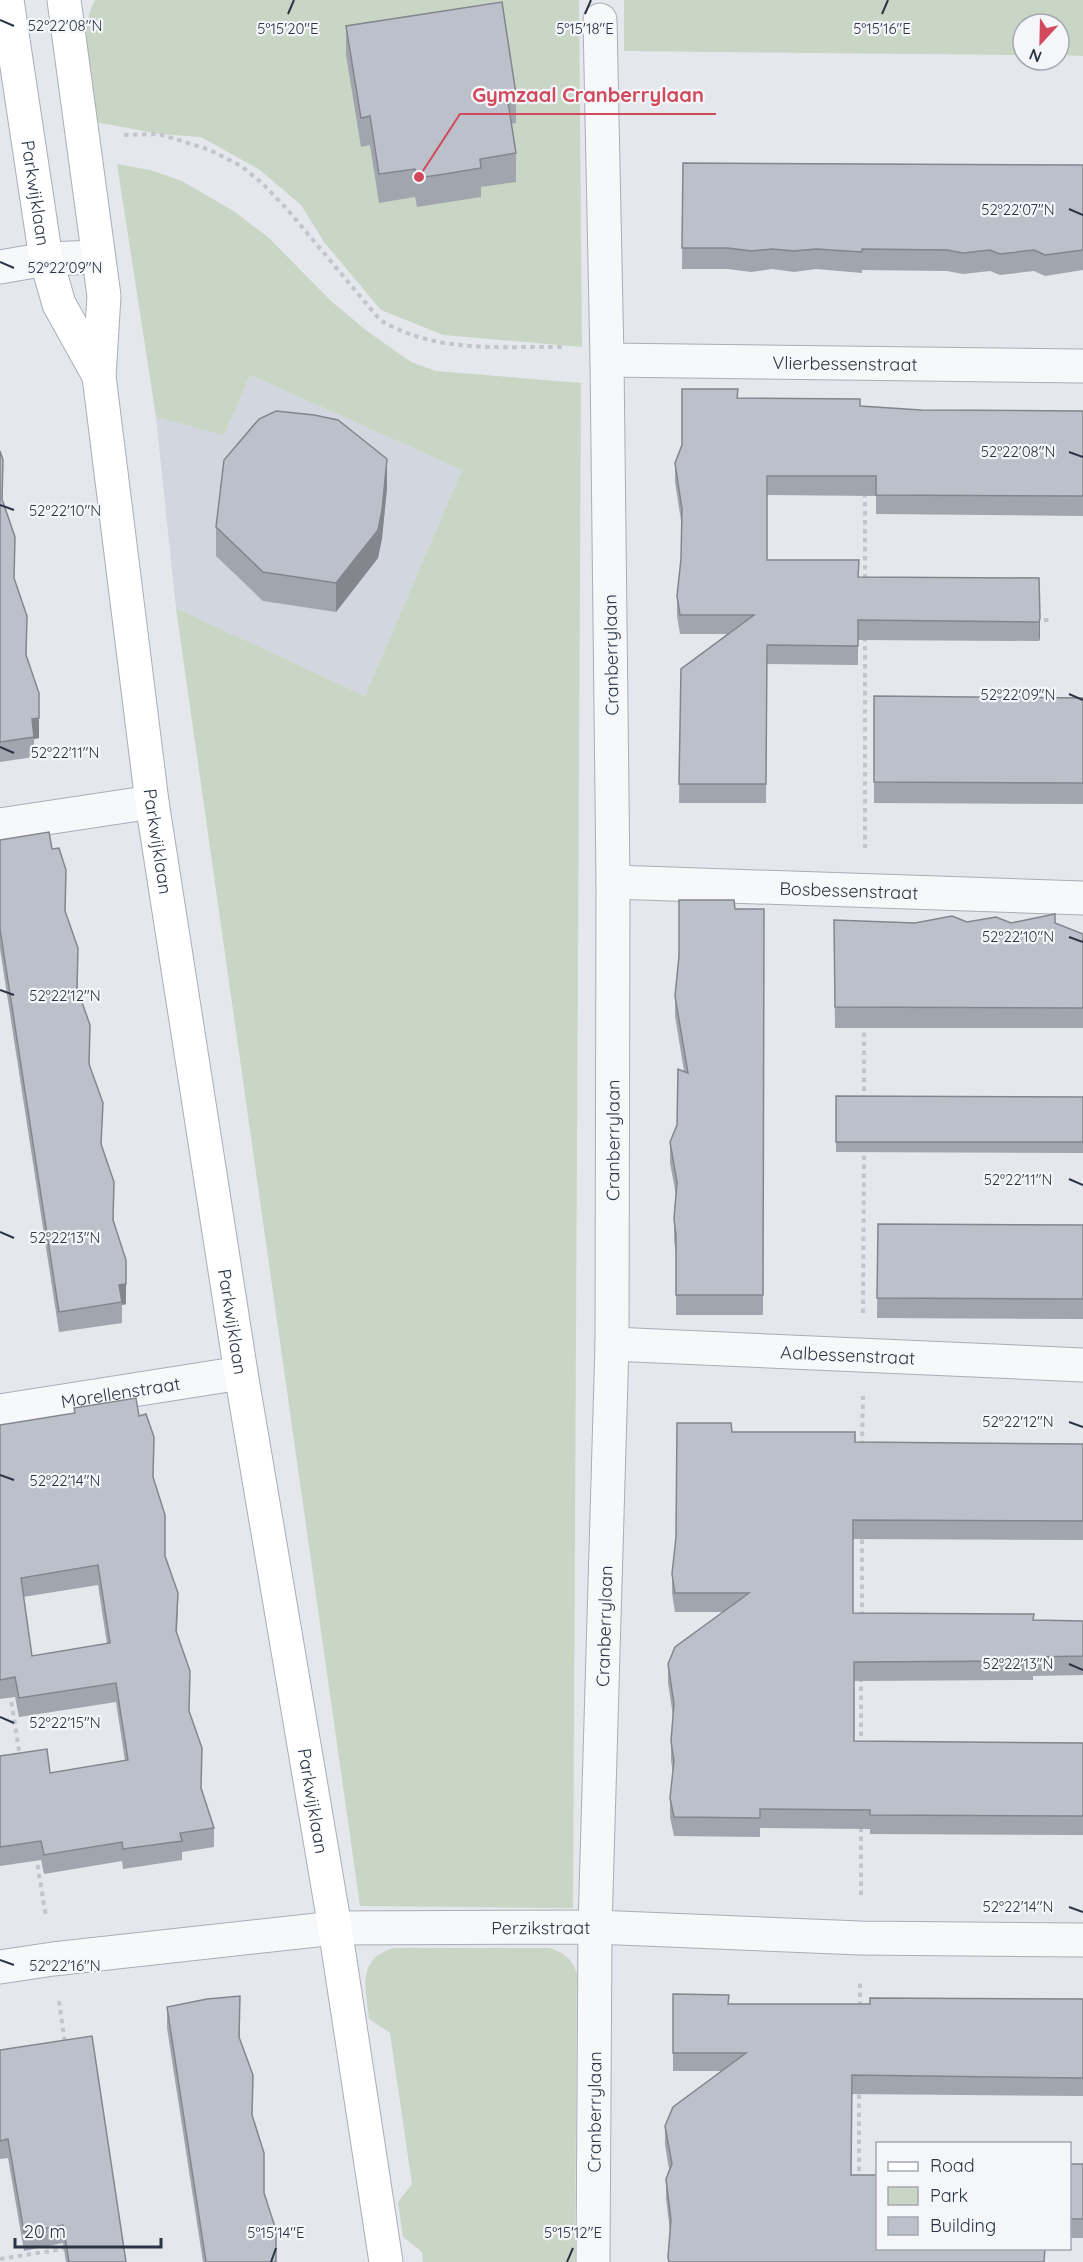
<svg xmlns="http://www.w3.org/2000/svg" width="1083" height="2262" viewBox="0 0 1083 2262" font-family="Quicksand,sans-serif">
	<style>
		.built { fill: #d2d6de }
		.green { fill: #c9d6c5 }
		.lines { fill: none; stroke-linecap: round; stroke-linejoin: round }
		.street-casing { stroke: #a9aeb7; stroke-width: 35 }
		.secondary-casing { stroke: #a9aeb7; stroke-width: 35 }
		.path { stroke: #c2c5cb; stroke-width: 4; stroke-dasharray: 4.5 4.5; stroke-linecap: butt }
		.street { stroke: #f7f8fa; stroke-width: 33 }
		.secondary { stroke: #fff; stroke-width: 33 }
		.wall { fill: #a1a5ae; fill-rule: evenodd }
		.shaded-wall { fill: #83868d }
		.building { fill: #bbc0ca; stroke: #83868d; stroke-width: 1.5; fill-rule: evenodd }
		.ticks { fill: none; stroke: #2b3445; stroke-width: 2 }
		.labels { text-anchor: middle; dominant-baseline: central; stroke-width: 4.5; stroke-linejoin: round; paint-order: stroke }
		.street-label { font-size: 18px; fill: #2b3445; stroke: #f4f6f9 }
		.ticks-label { font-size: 15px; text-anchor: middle; fill: #2b3445; stroke: #f4f6f9; stroke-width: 4.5; stroke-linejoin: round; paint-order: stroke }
		.leader { fill: none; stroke: #d1495b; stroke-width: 2 }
		.callout-dot { fill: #d1495b; stroke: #f4f6f9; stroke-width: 2 }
		.callout-label { font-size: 20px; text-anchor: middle; font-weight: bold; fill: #d1495b; stroke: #f4f6f9; stroke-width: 4.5; stroke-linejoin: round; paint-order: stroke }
	</style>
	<rect width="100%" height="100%" fill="#e4e7ec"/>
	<polygon class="built" points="250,375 462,470 365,696 176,608 156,417 224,434"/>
	<g class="green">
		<path d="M95,0H579L582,347L443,335L381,310L324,242L301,205L260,170L201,137L159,134L96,122C90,82 76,37 95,0Z"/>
		<polygon points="624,0 1083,0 1083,56 1059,55 1059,24 1023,24 1023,55 624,51"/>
		<polygon points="117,164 150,170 182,181 235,212 269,238 331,301 367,331 411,362 436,371 581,383 573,1908 360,1906 176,608 365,696 462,470 250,375 224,435 156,417"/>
		<path d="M394,1948H548C564,1952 571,1958 577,1973L575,2262H423L422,2252L403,2237L398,2202L412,2184L390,2033L369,2019C366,1988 356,1959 394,1948Z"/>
	</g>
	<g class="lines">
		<g class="street-casing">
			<g id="street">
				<polyline points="0,267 46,259 97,257"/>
				<path id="s1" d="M607,360L1083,366"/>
				<polyline points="0,825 152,802"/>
				<path id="s2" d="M613,882L1083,898"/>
				<path id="s3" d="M612,1344L1083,1365"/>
				<path id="s4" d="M0,1411L241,1373"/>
				<path id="s5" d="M0,1967L53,1959L335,1928L595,1927L860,1938L1083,1940"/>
				<path id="s6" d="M593,2262L595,1927L612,1344L613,882L607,360L600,20"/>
			</g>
		</g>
		<g class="secondary-casing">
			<g id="secondary">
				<path id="s7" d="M7,0L46,259L59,304L99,376"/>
				<path id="s8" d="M64,0L104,296L99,376L152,802L241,1373L335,1928L386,2262"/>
			</g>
		</g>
		<g class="path">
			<path d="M124,135L159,134L210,150L241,166L262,183L287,209L380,320C436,354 502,346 565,347"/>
			<polyline points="865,493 865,581"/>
			<polyline points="1035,620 1053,620"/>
			<polyline points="865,637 865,848"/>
			<polyline points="864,1100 864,1024"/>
			<polyline points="863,1313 864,1150"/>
			<polyline points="862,1445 863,1396"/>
			<polyline points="862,1616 862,1537"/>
			<polyline points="10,1693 20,1757"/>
			<polyline points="861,1745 861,1678"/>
			<polyline points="36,1856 46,1917"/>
			<polyline points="861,1895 861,1825"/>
			<polyline points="59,2001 65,2044"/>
			<polyline points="860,2006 860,1981"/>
			<polyline points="859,2180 859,2092"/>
			<polyline points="0,2259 69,2248"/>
		</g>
		<use href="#street" class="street"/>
		<use href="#secondary" class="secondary"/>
	</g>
	<g class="wall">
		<polygon points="346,26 516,94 516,123 511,124 516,153 516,182 481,187 481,197 417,207 415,197 379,203 370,145 361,147 346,55"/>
		<polygon points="683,163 1083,165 1083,270 1045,276 1034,271 1000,275 990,271 963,274 947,271 862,270 862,273 816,269 794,272 772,269 751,272 728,269 682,269"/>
		<polygon points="738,398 921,410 1083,411 1083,516 876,514 876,496 767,495 767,560 859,577 1039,578 1040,638 1039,641 858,640 858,665 767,664 766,803 679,803 681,669 727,634 680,634 677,616 677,596 681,559 682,527 675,482 675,463"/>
		<polygon points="0,451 3,480 2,501 39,738 34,739 34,757 0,762"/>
		<polygon points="387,488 382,538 378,558 336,612 263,601 216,556 216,527"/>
		<polygon points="874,696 1083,698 1083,804 874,803"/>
		<polygon points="0,840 52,849 78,969 78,990 90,1046 89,1067 114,1221 126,1304 122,1305 122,1323 59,1332 0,949"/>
		<polygon points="735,909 764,909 763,1315 676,1315 676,1256 674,1239 674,1219 676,1195 670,1163 670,1142 677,1125 684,1071 675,1016 675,996"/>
		<polygon points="834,920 915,923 1055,923 1083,934 1083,1028 835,1028"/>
		<polygon points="836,1096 1083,1097 1083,1153 836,1152"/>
		<polygon points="878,1224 1083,1225 1083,1319 877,1318"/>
		<path d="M74,1408L139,1416L153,1478L165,1557L178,1612L177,1633L201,1790L214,1828V1847L182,1852V1860L123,1869L122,1861L44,1874L41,1860L0,1866V1756L50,1773L125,1761L116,1702L19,1717L15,1697L0,1699V1425L74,1413ZM98,1585L107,1644L32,1656L23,1597Z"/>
		<polygon points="732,1432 855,1442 1083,1444 1083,1540 853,1539 853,1613 1034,1620 1083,1621 1083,1675 1033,1676 1033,1680 854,1681 854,1741 1083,1743 1083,1835 870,1834 870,1829 760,1828 760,1837 674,1836 670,1817 670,1798 673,1773 671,1760 671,1741 673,1716 668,1683 668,1664 723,1612 675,1612 672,1593 672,1574"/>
		<polygon points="673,1994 729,2004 870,2004 1083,1999 1083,2096 852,2094 851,2175 1045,2262 668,2262 670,2232 666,2198 666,2179 669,2169 665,2145 665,2126 721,2071 673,2071"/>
		<polygon points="167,2007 240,2016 240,2039 264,2194 276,2230 276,2262 203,2262 167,2028"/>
		<polygon points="0,2050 126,2262 66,2262 63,2243 24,2251 8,2158 0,2159"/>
		<rect x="1070" y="2164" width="13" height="74"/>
	</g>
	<g class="shaded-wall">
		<polygon points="387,459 387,488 382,538 378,558 336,612 336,583"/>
		<polygon points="1040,618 1040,638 1039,641 1039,622"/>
		<polygon points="39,693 39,738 34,739 32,719"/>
		<polygon points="126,1260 126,1304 122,1305 119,1285"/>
	</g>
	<g class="building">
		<polygon points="502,2 516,94 507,96 516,153 480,159 481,168 445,174 417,178 415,169 379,174 370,116 361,118 346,26"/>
		<polygon points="683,163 1083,165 1083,250 1045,255 1034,250 1000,254 990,250 963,253 947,250 862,249 862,252 816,249 794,251 772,249 751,251 728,248 682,248"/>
		<polygon points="682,389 738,389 737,398 860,399 860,406 921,410 1083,411 1083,496 876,495 876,476 767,476 767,560 859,560 858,577 1039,578 1040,618 1039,622 858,620 858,646 767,645 766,784 679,784 681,669 754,615 680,615 677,596 681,559 682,509 675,463 682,445"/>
		<polygon points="276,411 314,415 338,420 387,459 382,510 378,530 336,583 263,572 216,527 224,460 259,419"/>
		<polygon points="0,451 3,460 2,499 15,537 14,578 27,616 26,655 39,693 39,718 32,719 34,737 0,742"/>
		<polygon points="874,696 1083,698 1083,783 874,782"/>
		<polygon points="49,832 52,849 59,848 66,870 65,911 78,948 77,988 90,1025 89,1064 103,1103 101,1144 114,1182 113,1220 126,1260 126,1284 119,1285 122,1302 59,1312 0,929 0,840"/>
		<polygon points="679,900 734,900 735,909 764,909 763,1295 676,1295 676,1235 674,1219 677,1182 670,1142 677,1125 678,1069 688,1073 675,996 679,956"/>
		<polygon points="1055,914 1055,923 1083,934 1083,1008 835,1007 834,920 915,923 952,916 967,922 996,917 1011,923"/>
		<polygon points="836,1096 1083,1097 1083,1142 836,1142"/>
		<polygon points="878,1224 1083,1225 1083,1299 877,1298"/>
		<path d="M136,1398L139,1416L146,1414L154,1437L153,1477L165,1515V1556L178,1593L176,1631L190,1671L189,1711L202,1748L201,1788L214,1828L180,1833L182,1841L123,1849L122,1842L44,1855L41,1841L0,1847V1756L47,1749L50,1773L128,1760L116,1683L19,1698L15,1677L0,1680V1425L75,1413L74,1408ZM98,1565L110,1643L32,1656L21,1578Z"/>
		<polygon points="677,1423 731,1423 732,1432 855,1432 855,1442 1083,1444 1083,1521 853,1520 853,1613 1034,1614 1033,1620 1083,1621 1083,1656 1033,1657 1033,1661 854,1662 854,1741 1083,1743 1083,1816 870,1815 870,1810 760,1809 760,1818 674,1817 670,1798 674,1761 671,1741 674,1704 668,1664 675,1647 749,1593 675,1593 672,1574 676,1537"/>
		<polygon points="673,1994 729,1995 728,2004 870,2004 870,1998 1083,1999 1083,2078 852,2075 851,2175 878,2175 878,2248 1045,2248 1044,2262 669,2262 668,2257 671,2220 666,2179 672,2164 665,2126 673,2107 746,2053 673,2053"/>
		<polygon points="240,1996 239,2037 253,2075 252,2115 264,2153 264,2193 276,2230 276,2262 206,2262 167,2007 207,1999"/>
		<polygon points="92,2036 126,2262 69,2262 63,2225 24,2232 8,2139 0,2141 0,2050"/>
		<rect x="1070" y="2164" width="13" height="55"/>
	</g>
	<path class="ticks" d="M288,14L294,0M585,14L591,0M882,14L888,0M0,20L14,26M1069,209L1083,215M0,262L14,268M1069,452L1083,457M0,505L14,510M1069,694L1083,700M0,747L14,753M1069,937L1083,942M0,990L14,995M1069,1179L1083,1185M0,1232L14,1238M1069,1422L1083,1427M0,1475L14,1480M1069,1664L1083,1670M0,1717L14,1723M1069,1907L1083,1912M0,1960L14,1965M271,2262L276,2248M567,2262L573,2248"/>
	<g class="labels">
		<g class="street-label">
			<text stroke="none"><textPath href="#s7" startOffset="195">Parkwijklaan</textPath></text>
			<text stroke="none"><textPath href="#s1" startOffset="238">Vlierbessenstraat</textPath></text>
			<text transform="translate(611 655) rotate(-91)">Cranberrylaan</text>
			<text stroke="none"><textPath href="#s8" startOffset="848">Parkwijklaan</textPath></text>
			<text stroke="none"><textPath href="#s2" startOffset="236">Bosbessenstraat</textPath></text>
			<text stroke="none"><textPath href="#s6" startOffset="1122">Cranberrylaan</textPath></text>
			<text stroke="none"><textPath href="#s8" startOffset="1334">Parkwijklaan</textPath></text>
			<text stroke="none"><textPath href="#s3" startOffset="236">Aalbessenstraat</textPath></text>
			<text stroke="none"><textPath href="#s4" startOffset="122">Morellenstraat</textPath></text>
			<text stroke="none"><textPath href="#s6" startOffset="636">Cranberrylaan</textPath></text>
			<text stroke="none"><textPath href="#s8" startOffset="1820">Parkwijklaan</textPath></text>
			<text stroke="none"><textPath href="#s5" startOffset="543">Perzikstraat</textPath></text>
			<text stroke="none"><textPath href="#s6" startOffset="150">Cranberrylaan</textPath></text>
		</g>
	</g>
	<g class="ticks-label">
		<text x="65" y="31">52°22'08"N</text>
		<text x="288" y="34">5°15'20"E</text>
		<text x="882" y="34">5°15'16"E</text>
		<text x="585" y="34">5°15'18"E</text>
		<text x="1018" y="215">52°22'07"N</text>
		<text x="65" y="273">52°22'09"N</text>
		<text x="1018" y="457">52°22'08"N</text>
		<text x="65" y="516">52°22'10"N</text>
		<text x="1018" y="700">52°22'09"N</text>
		<text x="65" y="758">52°22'11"N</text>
		<text x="1018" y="942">52°22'10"N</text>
		<text x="65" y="1001">52°22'12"N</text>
		<text x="1018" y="1185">52°22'11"N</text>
		<text x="65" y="1243">52°22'13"N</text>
		<text x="1018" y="1427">52°22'12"N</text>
		<text x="65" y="1486">52°22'14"N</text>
		<text x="1018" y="1669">52°22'13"N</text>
		<text x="65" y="1728">52°22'15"N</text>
		<text x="1018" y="1912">52°22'14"N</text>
		<text x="65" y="1971">52°22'16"N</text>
		<text x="276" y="2238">5°15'14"E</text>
		<text x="573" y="2238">5°15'12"E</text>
	</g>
	<path class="leader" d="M419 177L460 114H716"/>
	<circle class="callout-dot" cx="419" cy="177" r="6"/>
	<g class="callout-label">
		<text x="588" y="102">Gymzaal Cranberrylaan</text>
	</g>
	<rect x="876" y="2142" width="195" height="108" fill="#f4f6f9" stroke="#a4a8b1" stroke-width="1.5"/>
	<rect x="888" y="2162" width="30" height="9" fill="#ffffff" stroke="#a4a8b1" stroke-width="1.5"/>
	<text x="930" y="2172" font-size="18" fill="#2b3445">Road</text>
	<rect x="888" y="2187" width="30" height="18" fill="#c9d6c5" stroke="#a4a8b1" stroke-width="1.5"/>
	<text x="930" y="2202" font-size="18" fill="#2b3445">Park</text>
	<rect x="888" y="2217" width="30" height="18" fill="#bbc0ca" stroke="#a4a8b1" stroke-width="1.5"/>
	<text x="930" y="2232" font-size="18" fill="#2b3445">Building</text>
	<g transform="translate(1041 42) rotate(202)"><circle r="28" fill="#f4f6f9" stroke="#a4a8b1" stroke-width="1.5"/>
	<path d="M0-4.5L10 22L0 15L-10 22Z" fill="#d1495b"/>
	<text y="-9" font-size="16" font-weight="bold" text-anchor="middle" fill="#2b3445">N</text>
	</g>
	<path d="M15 2238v9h146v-9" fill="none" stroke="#2b3445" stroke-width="3"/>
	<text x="24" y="2238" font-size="18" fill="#2b3445" stroke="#f4f6f9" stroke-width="4.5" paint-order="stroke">20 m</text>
</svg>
